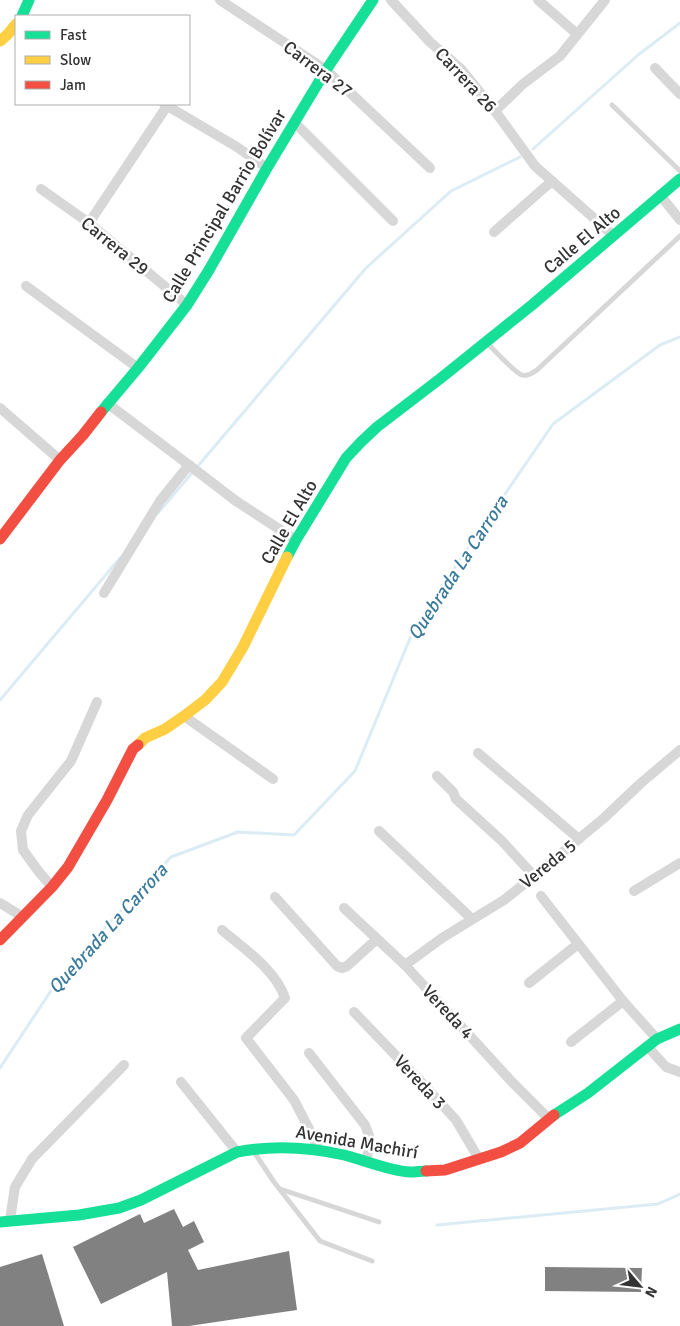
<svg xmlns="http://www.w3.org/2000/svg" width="680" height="1326" viewBox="0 0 680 1326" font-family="Signika,sans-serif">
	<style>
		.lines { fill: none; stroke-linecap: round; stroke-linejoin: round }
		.stream { stroke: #dcecf4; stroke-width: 3 }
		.building { fill: #818181 }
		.lane { stroke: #d7d7d7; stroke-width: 5 }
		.street { stroke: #d7d7d7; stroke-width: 10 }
		.fast { stroke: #16e098; stroke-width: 11 }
		.slow { stroke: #ffcf43; stroke-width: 11 }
		.jam { stroke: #f24e42; stroke-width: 11 }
		.labels { text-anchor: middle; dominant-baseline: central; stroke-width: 5; stroke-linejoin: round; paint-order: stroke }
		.street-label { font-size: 18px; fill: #333; stroke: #fff }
		.water-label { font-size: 19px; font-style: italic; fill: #3a7b9b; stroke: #fff }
	</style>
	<rect width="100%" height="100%" fill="#fff"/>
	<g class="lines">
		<g class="stream">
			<polyline points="533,149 638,55 680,23"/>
			<polyline points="158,513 366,268 451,191 520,157"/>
			<polyline points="0,700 120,558"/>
			<polyline points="0,1068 62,974 171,857 238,832 294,835 355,771 416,624 553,424 660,345 680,337"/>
			<polyline points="437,1225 658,1204 680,1194"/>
		</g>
	</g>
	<g class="building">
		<polygon points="174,1209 183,1227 194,1221 204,1242 188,1250 198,1270 289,1251 297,1310 189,1326 172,1326 167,1272 101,1304 73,1247 140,1214 144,1223"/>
		<polygon points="42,1254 64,1326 0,1326 0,1267"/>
		<polygon points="545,1267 642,1268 641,1292 545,1291"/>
	</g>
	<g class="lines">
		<g class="lane">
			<polyline points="612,105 680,171"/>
			<path d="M487,343C493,349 515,373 522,375C528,377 533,372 537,370L680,236"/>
			<polyline points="254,1152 274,1182 320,1241 372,1261"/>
			<polyline points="280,1189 379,1222"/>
		</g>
		<g class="street">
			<polyline points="220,0 326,70 430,168"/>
			<polyline points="391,0 430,42 461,69 495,111 535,166 614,236"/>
			<polyline points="538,0 577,34"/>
			<polyline points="655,68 680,94"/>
			<polyline points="164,104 237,147 267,168"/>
			<polyline points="495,111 523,84 560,56 605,0"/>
			<polyline points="294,122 393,221"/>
			<polyline points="41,189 89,223 187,305"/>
			<polyline points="660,195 680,220"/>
			<polyline points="89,223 167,106"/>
			<polyline points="494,232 552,181"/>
			<polyline points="26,286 138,368"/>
			<polyline points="107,403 189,465 236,501 296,540"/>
			<polyline points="0,408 60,460"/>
			<polyline points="104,593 160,501 189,465"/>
			<polyline points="184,716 273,779"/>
			<polyline points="478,753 579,839"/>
			<polyline points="437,776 453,792 456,799 502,841 534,876"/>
			<polyline points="379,831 472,919"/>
			<polyline points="52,887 39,872 23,850 21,831 28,815 71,761 97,702"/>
			<polyline points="634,891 680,863"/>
			<polyline points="541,896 623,1001 657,1039"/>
			<polyline points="275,897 337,966 342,968 347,966 377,939"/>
			<polyline points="0,903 23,917"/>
			<polyline points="344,908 405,965 512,1082 549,1119"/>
			<path d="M222,930C244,949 276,970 285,998L246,1038L294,1100L308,1127L319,1150"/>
			<polyline points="405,965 442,938 504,900 534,876 604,818 641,783 680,750"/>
			<polyline points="529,983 578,944"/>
			<polyline points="354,1012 424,1085 456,1120 479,1159"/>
			<polyline points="571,1042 623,1001"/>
			<polyline points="647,1046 666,1067 680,1072"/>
			<polyline points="309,1053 365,1125 369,1136 367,1161"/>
			<polyline points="181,1082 237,1152"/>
			<polyline points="10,1220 15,1187 32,1159 124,1065"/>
		</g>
		<g class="fast">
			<polyline points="22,16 29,0"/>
			<polyline points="101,412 138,368 187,305 209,270 267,168 326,70 373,0"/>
			<polyline points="287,557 296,540 346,458 361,442 377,427 441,378 532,305 680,179"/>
			<polyline points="554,1115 588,1093 657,1039 680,1029"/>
			<path d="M0,1222L79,1215L119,1208L141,1200L237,1152C273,1145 308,1147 344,1155C364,1160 390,1171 410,1172C416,1172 421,1171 426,1171"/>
		</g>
		<g class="slow">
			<polyline points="0,41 8,34 16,24"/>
			<polyline points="138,745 145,738 165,729 184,716 205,700 222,682 243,647 287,557"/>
		</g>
		<g class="jam">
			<polyline points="0,539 60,460 83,435 101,412"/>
			<polyline points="0,940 52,887 68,867 107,800 133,749 138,745"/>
			<polyline points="426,1171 445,1170 501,1152 520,1143 554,1115"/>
		</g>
	</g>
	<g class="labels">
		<g class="street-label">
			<text transform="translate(318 69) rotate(37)">Carrera 27</text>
			<text transform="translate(466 80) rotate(47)">Carrera 26</text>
			<text transform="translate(224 206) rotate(-59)">Calle Principal Barrio Bolívar</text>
			<text transform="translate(582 240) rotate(-40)">Calle El Alto</text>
			<text transform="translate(115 246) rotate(39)">Carrera 29</text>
			<text transform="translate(289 522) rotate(-60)">Calle El Alto</text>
			<text transform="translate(548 864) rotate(-39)">Vereda 5</text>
			<text transform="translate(448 1012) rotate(47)">Vereda 4</text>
			<text transform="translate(420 1082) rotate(47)">Vereda 3</text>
			<text transform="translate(357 1142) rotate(10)">Avenida Machirí</text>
		</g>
		<g class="water-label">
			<text transform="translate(458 568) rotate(-57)">Quebrada La Carrora</text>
			<text transform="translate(108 929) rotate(-48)">Quebrada La Carrora</text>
		</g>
	</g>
	<rect x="15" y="15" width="175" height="90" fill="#ffffff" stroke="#adadad"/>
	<rect x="25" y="31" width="25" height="8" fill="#16e098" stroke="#adadad"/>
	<text x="60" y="40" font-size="15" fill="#333333">Fast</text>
	<rect x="25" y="56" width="25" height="8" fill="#ffcf43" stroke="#adadad"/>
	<text x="60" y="65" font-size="15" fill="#333333">Slow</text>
	<rect x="25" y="81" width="25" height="8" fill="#f24e42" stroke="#adadad"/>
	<text x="60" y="90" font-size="15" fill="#333333">Jam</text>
	<g transform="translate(640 1286) rotate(118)" stroke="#ffffff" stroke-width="4" paint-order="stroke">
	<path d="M0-4L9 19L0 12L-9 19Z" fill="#333333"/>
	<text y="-8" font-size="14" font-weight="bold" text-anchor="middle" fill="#333333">N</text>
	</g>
</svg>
